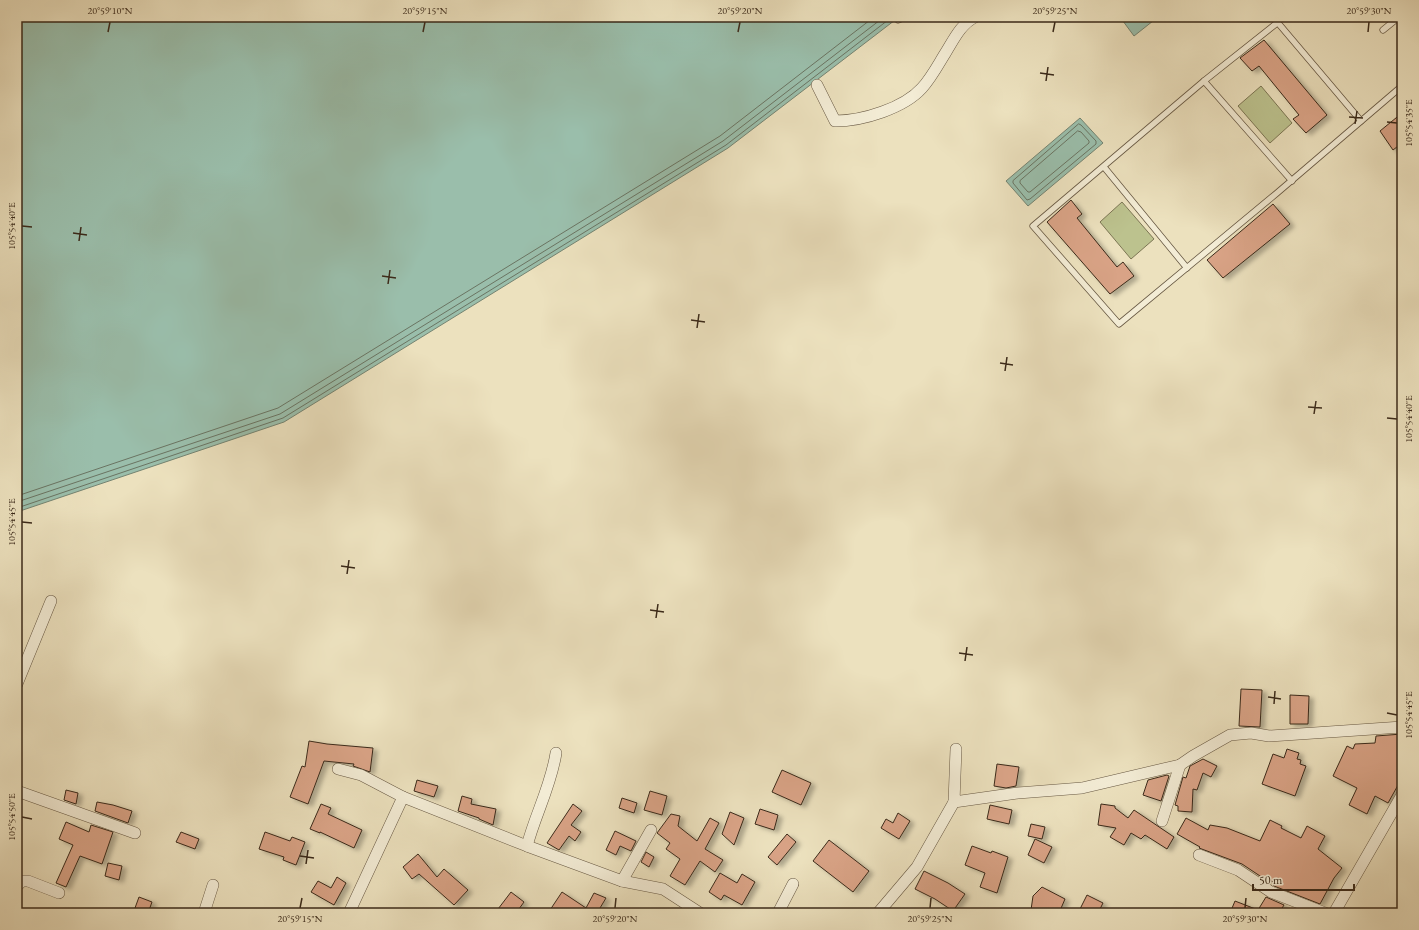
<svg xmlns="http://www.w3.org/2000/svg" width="1419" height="930" viewBox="0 0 1419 930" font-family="'EB Garamond',serif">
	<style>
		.green { fill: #bcc28e; stroke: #7c7654 }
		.water { fill: #9abeab; stroke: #748371 }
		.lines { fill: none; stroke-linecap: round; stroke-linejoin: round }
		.shore { stroke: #6a7462; stroke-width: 1 }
		.building { fill: #d9a386; stroke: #3b2a1a; filter: url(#shadow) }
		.service-casing { stroke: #675843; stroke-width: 7 }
		.minor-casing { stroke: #675843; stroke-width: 12 }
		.service { stroke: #f3ecd5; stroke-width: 5.5 }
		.minor { stroke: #f3ecd5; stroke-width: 11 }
		.ticks { fill: none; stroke: #3b2a1a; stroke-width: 1.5 }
		.neatline { fill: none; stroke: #3b2a1a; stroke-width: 1.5 }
		.ticks-label { font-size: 10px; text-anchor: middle; fill: #3b2a1a }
	</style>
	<defs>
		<filter id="shadow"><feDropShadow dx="4.5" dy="2.5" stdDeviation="2" flood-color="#0004"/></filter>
	</defs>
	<rect width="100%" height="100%" fill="#ece1be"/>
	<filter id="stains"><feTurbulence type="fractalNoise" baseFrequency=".005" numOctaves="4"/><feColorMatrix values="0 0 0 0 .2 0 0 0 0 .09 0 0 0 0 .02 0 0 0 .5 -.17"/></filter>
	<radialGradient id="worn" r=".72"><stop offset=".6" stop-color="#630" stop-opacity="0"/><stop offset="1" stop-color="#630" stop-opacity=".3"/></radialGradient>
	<g class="green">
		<polygon points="1261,86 1292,123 1270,143 1238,106"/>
		<polygon points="1122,202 1154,239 1131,259 1100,222"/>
	</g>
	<g class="water">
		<polygon points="17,17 899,17 728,148 284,422 17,512"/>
		<polygon points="1120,17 1158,17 1134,36"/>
		<polygon points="1080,118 1103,143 1028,206 1006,181"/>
	</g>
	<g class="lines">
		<g class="shore">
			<polygon points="1079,124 1081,125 1096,141 1096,144 1030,199 1027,200 1013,183 1013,181"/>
			<polygon points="1078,131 1081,132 1089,141 1089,143 1030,192 1028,192 1020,183 1020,181"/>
			<polyline points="17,496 278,408 720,136 874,17"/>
			<polyline points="17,502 280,414 723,141 884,17"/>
			<polyline points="17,508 283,418 726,145 892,17"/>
		</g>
	</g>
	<g class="building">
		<polygon points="1264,40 1327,115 1306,133 1293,119 1299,115 1259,66 1252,71 1240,58"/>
		<polygon points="1402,113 1402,143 1393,150 1380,131"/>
		<polygon points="1071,200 1082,214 1077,218 1117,267 1123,262 1134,276 1110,294 1047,222"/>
		<polygon points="1273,204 1290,224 1223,278 1207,260"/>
		<polygon points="1241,689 1262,690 1260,727 1239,726"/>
		<polygon points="1290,695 1309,696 1308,724 1290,724"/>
		<polygon points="1402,734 1402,778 1388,803 1375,796 1367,814 1349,805 1357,788 1333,776 1347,746 1353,749 1355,744 1375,743 1376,736"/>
		<polygon points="309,741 327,744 373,748 370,772 353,766 354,764 324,761 308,804 290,797 302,766 305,767"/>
		<polygon points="1287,749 1299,753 1297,759 1301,760 1300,764 1306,766 1295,796 1262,784 1273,754 1284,758"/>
		<polygon points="1203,759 1217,766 1211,777 1203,773 1197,790 1193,789 1192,812 1178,811 1178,806 1175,805 1183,777 1186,778 1190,766"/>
		<polygon points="997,764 1019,767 1016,786 1006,788 994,786"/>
		<polygon points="782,770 811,783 801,805 772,792"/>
		<polygon points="1167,775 1169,776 1161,801 1143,795 1148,780"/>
		<polygon points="417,780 438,786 434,797 414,791"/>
		<polygon points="66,790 78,793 76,804 64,800"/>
		<polygon points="650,791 667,796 662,815 644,810"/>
		<polygon points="462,796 472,799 471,804 496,809 493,825 479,819 479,818 458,811"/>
		<polygon points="622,798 637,803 634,813 619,808"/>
		<polygon points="97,802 113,805 132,811 128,823 95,811"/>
		<polygon points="321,804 331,808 328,814 362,830 354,848 320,832 320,833 310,829"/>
		<polygon points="573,804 582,811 571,825 581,832 575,841 569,836 559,850 547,843"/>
		<polygon points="1101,804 1115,806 1115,808 1128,818 1134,810 1174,837 1167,849 1145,835 1141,839 1131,833 1124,845 1110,837 1116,828 1098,825"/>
		<polygon points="990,805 1012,810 1009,824 987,819"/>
		<polygon points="760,809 778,815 774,830 755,824"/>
		<polygon points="730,812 744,818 734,845 722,834"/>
		<polygon points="898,813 910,821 899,839 881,828 886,819 893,823"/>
		<polygon points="671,814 680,816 678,826 697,841 710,818 719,823 705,849 723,860 715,872 700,861 685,885 670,876 680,859 666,849 670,843 657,833"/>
		<polygon points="1186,818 1208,830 1210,825 1227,828 1260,841 1270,820 1282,826 1281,828 1301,838 1307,826 1325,836 1318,849 1342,868 1334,878 1320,904 1274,886 1273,885 1274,882 1263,878 1242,864 1199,848 1200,847 1177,834"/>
		<polygon points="66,822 89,832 91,825 113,832 102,864 80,856 66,887 56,883 73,845 59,839"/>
		<polygon points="1031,824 1045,827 1042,839 1028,836"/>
		<polygon points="615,831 636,841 631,851 620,846 616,855 606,850"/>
		<polygon points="181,832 199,839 195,849 176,842"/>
		<polygon points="265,832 290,841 292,837 305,842 296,865 283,860 284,857 259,849"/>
		<polygon points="787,834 796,842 777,865 768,857"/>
		<polygon points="1035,839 1052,847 1044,863 1028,855"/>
		<polygon points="829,840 869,871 853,892 813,861"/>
		<polygon points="972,846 991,853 992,851 1008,857 997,893 980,887 985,873 965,865"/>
		<polygon points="646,852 654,857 649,867 641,862"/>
		<polygon points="418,854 437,877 444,869 468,890 454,905 419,874 412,879 403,867"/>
		<polygon points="108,863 122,866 119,880 105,876"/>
		<polygon points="924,871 948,883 965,894 953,911 935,899 915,889"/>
		<polygon points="720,873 737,883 742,874 755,882 742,905 724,895 721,900 709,892"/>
		<polygon points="337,877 346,883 334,905 311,892 318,881 331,888"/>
		<polygon points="1042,887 1065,899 1059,913 1037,913 1031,910 1033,896"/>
		<polygon points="511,892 524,902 516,913 495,913"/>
		<polygon points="562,892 586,908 594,893 606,898 597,913 548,913"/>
		<polygon points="1087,895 1103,903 1098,913 1078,913"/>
		<polygon points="139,897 152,902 148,913 135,908"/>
		<polygon points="1266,897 1284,905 1279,913 1230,913 1235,901 1258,910"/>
	</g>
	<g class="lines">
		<g class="service-casing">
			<g id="service">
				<polyline points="940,17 970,19"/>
				<polyline points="1273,17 1361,121"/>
				<polyline points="898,20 903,18 937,17"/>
				<polyline points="1277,23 1204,81 1033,226 1119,324 1277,193 1402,86"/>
				<polyline points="1383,30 1399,17"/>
				<polyline points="1204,81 1292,181"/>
				<polyline points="1104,167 1187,268"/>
			</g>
		</g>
		<g class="minor-casing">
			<g id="minor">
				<path d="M817,85L835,121C863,121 904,108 922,88C932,77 939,63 946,52C954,39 961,24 975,17"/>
				<polyline points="17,684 51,601"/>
				<polyline points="956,749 954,802 1018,793 1082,788 1180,765 1193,756 1230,735 1251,733 1269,736 1402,727"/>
				<polyline points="338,769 361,775 403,797"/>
				<polyline points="17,791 135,833"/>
				<polyline points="1162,821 1180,765"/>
				<path d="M527,846C535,815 551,786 556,753"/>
				<polyline points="1199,855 1238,870 1271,892 1325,913"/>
				<polyline points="622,881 651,830"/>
				<polyline points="17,886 22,881 28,881 59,893"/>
				<polyline points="204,913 213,885"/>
				<polyline points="349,913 403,797 527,846 622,881 663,889 700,913"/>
				<polyline points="778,913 793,884"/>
				<polyline points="878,913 917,867 954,802"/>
				<polyline points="1334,913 1402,795"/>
			</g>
		</g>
		<use href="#service" class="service"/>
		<use href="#minor" class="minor"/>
	</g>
	<path class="ticks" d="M108,32L110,22M423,32L425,22M738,32L740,22M1053,32L1055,22M1368,32L1369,22M1040,73L1054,75M1046,81L1048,67M1349,117L1363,118M1387,122L1397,123M1355,124L1357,111M22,226L32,227M73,233L87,235M79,241L81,227M382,276L396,278M388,284L390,270M691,320L705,322M697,328L699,314M1000,363L1013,365M1005,371L1007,357M1308,407L1322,408M1314,414L1316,401M1387,418L1397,419M22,522L32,523M341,566L355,568M347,574L349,560M650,610L664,612M656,618L658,604M959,653L973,655M965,661L967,647M1268,697L1281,699M1274,704L1275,691M1387,713L1397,715M22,817L32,819M300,856L314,858M306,864L308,850M300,908L302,898M615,908L616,898M930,908L931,898M1245,908L1246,898"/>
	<rect width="1419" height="930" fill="none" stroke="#ece1be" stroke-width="44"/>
	<path d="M1253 884v6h101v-6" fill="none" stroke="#3b2a1a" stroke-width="2"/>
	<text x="1259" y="884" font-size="12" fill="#3b2a1a" stroke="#f3ecd5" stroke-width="3" paint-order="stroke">50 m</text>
	<rect x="22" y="22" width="1375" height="886" class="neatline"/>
	<g class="ticks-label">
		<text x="110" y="14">20°59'10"N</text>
		<text x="425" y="14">20°59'15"N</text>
		<text x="740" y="14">20°59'20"N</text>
		<text x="1055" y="14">20°59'25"N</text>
		<text x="1369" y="14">20°59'30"N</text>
		<text transform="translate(1408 123) rotate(-90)" y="4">105°54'35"E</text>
		<text transform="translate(11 226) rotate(-90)" y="4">105°54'40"E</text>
		<text transform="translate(1408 419) rotate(-90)" y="4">105°54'40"E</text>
		<text transform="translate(11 522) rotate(-90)" y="4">105°54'45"E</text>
		<text transform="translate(1408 715) rotate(-90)" y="4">105°54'45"E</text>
		<text transform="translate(11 817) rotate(-90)" y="4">105°54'50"E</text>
		<text x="300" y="922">20°59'15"N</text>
		<text x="615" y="922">20°59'20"N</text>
		<text x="930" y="922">20°59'25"N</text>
		<text x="1245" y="922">20°59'30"N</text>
	</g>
	<rect width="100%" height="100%" filter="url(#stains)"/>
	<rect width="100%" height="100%" fill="url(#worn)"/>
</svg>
